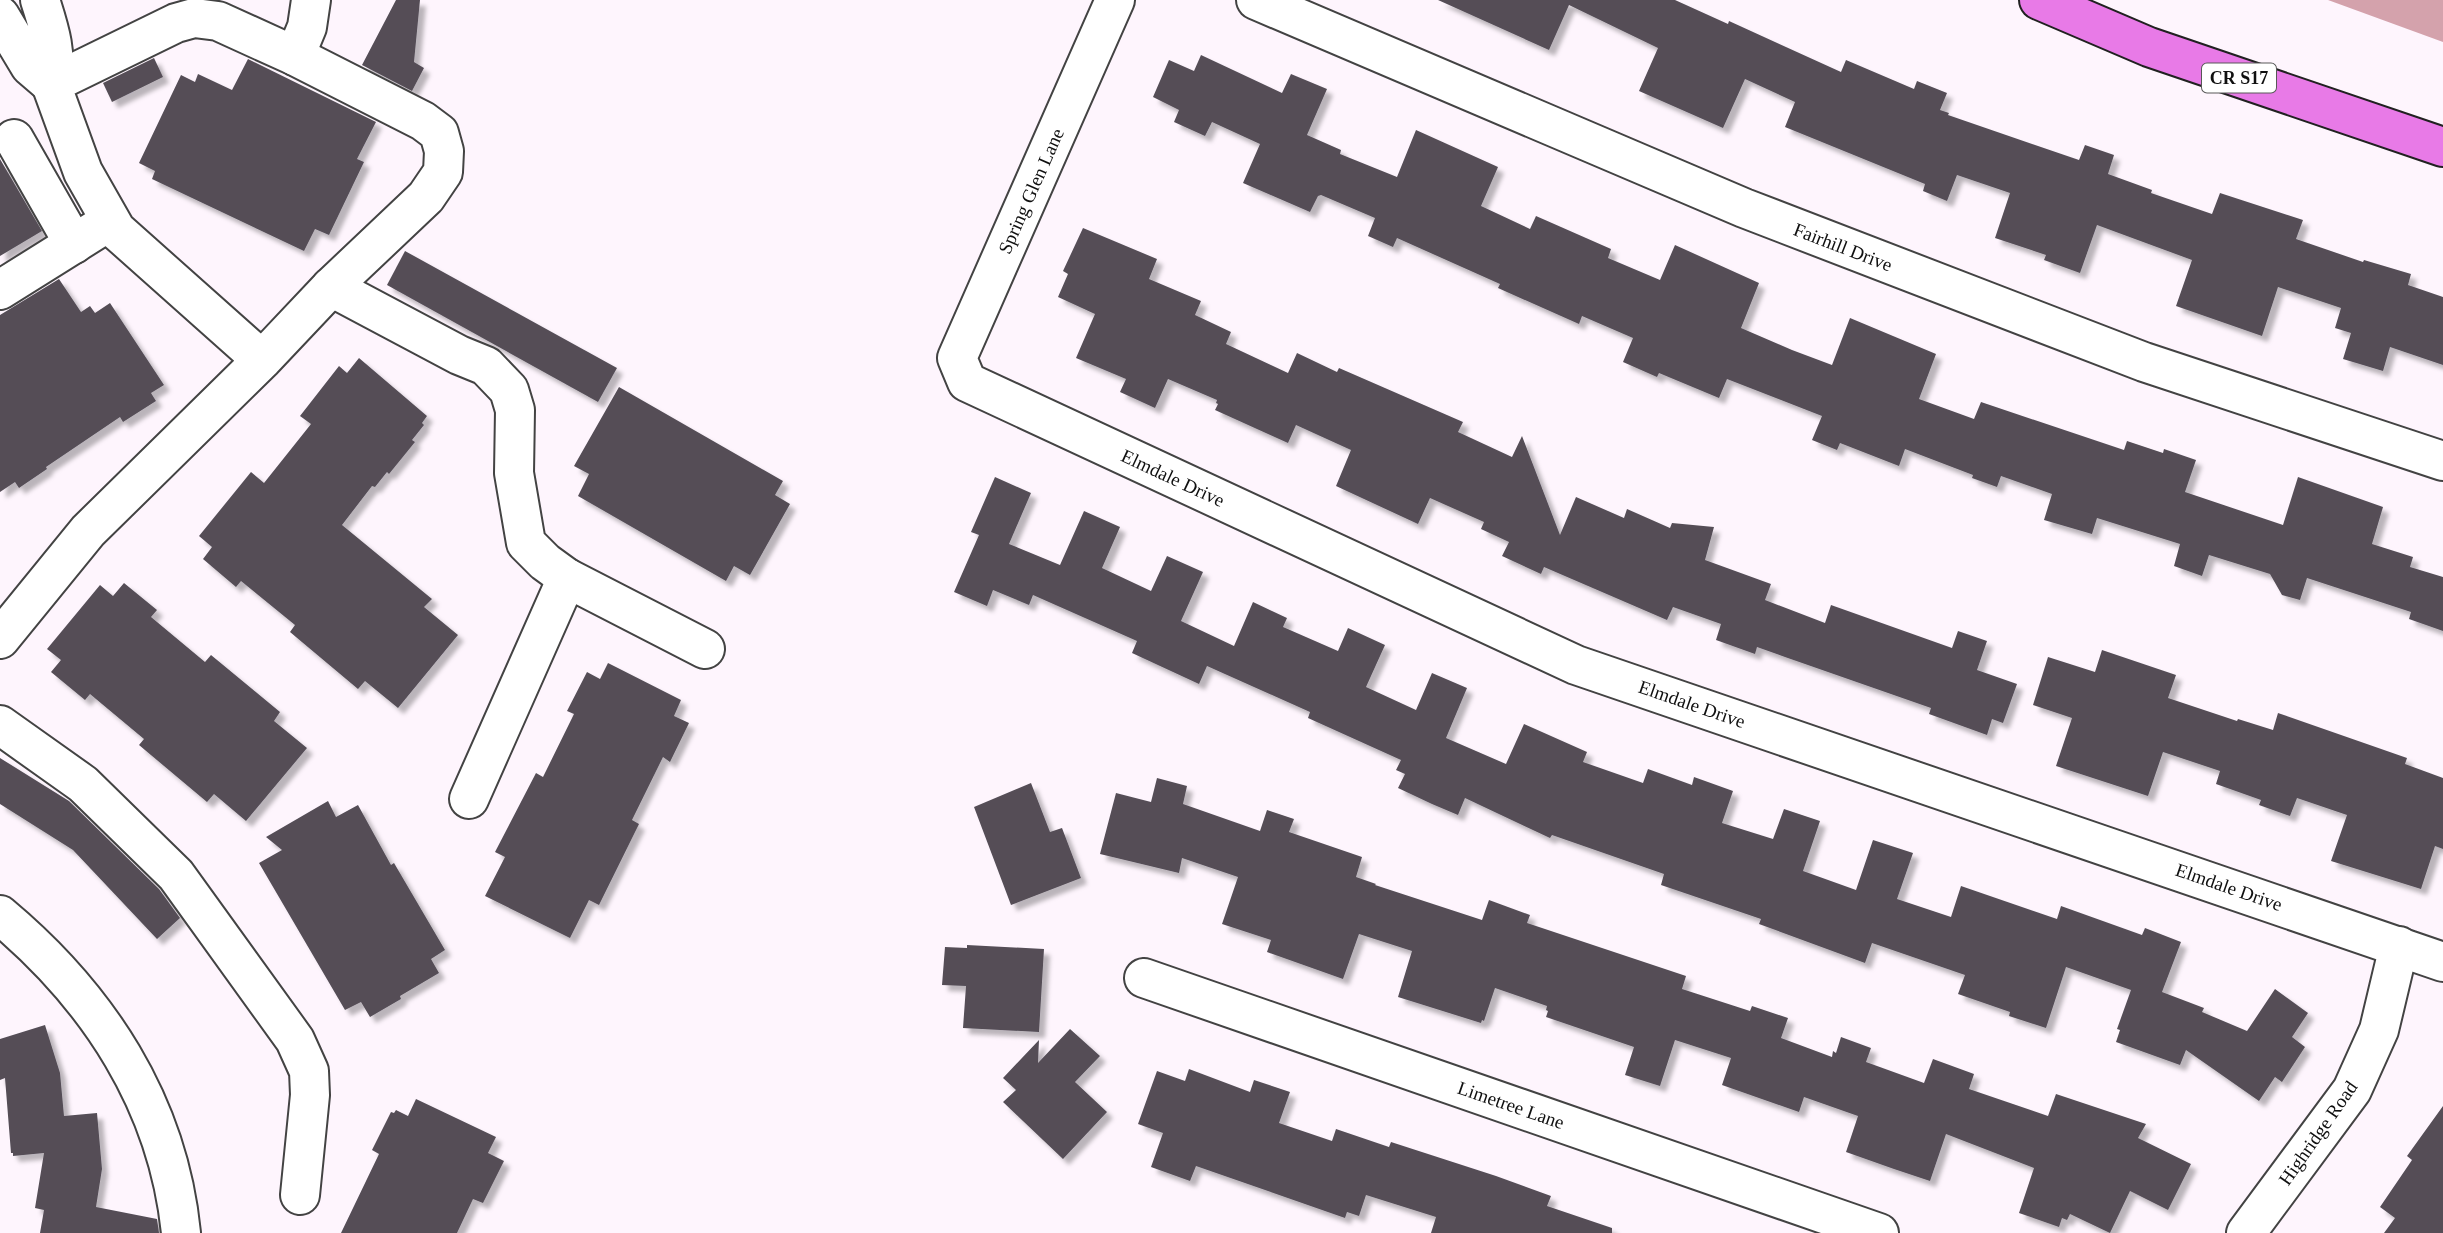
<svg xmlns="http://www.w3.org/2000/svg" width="2443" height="1233" viewBox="0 0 2443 1233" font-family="'Times New Roman',serif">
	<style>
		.forest { fill: #d4a2ac }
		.building { fill: #544e57; filter: url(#shadow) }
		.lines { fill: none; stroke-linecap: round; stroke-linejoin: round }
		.minor-casing { stroke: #434343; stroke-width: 42 }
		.major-casing { stroke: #212121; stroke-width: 42 }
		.minor { stroke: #fff; stroke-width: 38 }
		.major { stroke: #e87ae7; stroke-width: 38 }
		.labels { text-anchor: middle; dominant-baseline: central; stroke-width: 7; stroke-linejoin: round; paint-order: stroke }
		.shield { fill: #fff; stroke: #585858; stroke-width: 2 }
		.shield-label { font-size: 18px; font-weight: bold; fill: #101010 }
		.street-label { font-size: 19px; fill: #101010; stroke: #fff }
	</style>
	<defs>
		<filter id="shadow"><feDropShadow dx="6" dy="6" stdDeviation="2" flood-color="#0004"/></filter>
	</defs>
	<rect width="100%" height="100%" fill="#fef5fd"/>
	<polygon class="forest" points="2328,0 2443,0 2443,42"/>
	<g class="building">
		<polygon points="396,0 420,0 414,62 424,68 412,91 362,65"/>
		<polygon points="1438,0 1675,0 1728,24 1729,21 1841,72 1846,60 1914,89 1917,81 1947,93 1940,110 1949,113 1948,115 2079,160 2085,145 2114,155 2108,174 2152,190 2151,193 2212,214 2220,193 2303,220 2296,239 2363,262 2364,260 2411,274 2408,285 2443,297 2443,365 2390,347 2383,371 2343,359 2351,333 2335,328 2341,308 2278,287 2262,336 2176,306 2192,260 2097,225 2080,273 2044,260 2046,255 1995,238 2010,193 1957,175 1947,201 1923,191 1925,184 1785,127 1795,102 1745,79 1723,128 1639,91 1658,48 1569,5 1549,50"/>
		<polygon points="1201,55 1282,93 1291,74 1327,89 1307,135 1341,150 1340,154 1397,177 1416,130 1498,167 1481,206 1530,229 1536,216 1611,249 1608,258 1660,280 1675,245 1759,283 1741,328 1792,350 1832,365 1850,318 1936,354 1919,399 1974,419 1981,402 2124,450 2127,441 2163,453 2164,449 2196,460 2185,492 2283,525 2298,477 2383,507 2372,544 2413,557 2410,567 2443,577 2443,631 2409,619 2411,612 2307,578 2300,600 2282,595 2270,574 2209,555 2202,576 2174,566 2180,544 2097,518 2092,534 2044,520 2052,494 2001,476 1997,487 1972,478 1973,475 1905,449 1899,466 1840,443 1837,450 1812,440 1822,416 1727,379 1719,398 1659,373 1657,377 1623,362 1633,338 1582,316 1579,324 1498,288 1500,284 1397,238 1393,247 1368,236 1375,218 1321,195 1318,196 1310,212 1243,183 1260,144 1212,122 1205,136 1174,122 1179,110 1153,97 1169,60 1194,71"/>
		<polygon points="154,58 163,77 112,102 103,83"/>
		<polygon points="248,59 376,122 357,159 364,162 329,235 315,229 304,251 152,179 155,171 139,163 181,75 195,82 198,74 232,90"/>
		<polygon points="0,159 42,231 0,256"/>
		<polygon points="1083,228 1157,259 1149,279 1201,301 1195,315 1231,332 1226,344 1288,373 1297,353 1337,372 1339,368 1463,422 1458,432 1512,457 1522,436 1560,535 1576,497 1624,518 1627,509 1670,528 1672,523 1714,527 1705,560 1771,584 1765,600 1825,623 1831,605 1952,648 1958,631 1987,641 1977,670 2017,684 2003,723 1992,719 1987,735 1929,714 1931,708 1785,657 1757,647 1755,654 1716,640 1721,624 1673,607 1667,620 1544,567 1541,574 1502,556 1509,542 1481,529 1484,522 1430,498 1418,524 1336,486 1351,450 1296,425 1288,443 1215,410 1218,404 1216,403 1217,400 1168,379 1155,408 1120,392 1126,379 1076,358 1095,314 1058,297 1068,274 1063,271"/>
		<polygon points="405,251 617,368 598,402 387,285"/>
		<polygon points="59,279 81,312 90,306 95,313 110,303 164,385 151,393 156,401 123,422 120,417 46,467 47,469 19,488 15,482 0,492 0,315"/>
		<polygon points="359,358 427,416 422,423 424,425 412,440 415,442 389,474 387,472 375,487 372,486 342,525 432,599 424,607 458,635 398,708 365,681 358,689 290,632 295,625 241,581 236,587 203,559 212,547 199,536 251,472 264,483 311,424 300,416 339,366 347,373"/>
		<polygon points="619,387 783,481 775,495 790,504 750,575 734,566 726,581 578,496 589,474 574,466"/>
		<polygon points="995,477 1031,493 1009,544 1060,565 1084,511 1120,527 1102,568 1151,591 1167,556 1203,572 1181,621 1234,646 1253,602 1287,618 1283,627 1338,651 1348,628 1385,645 1366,687 1416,710 1432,673 1467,688 1446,738 1506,764 1524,724 1587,752 1583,762 1643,783 1648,769 1692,785 1694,777 1733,791 1722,823 1773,839 1784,809 1820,821 1803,871 1856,890 1873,840 1913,853 1897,899 1951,917 1961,886 2057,919 2061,906 2142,935 2145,928 2181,942 2162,992 2204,1008 2202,1012 2247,1031 2275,989 2308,1013 2292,1037 2305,1047 2282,1082 2275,1077 2259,1101 2186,1050 2180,1065 2116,1042 2120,1030 2117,1029 2131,990 2066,967 2046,1028 2009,1016 2010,1012 1958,994 1965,975 1872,943 1865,963 1759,924 1761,919 1661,885 1664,874 1552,835 1550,838 1465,798 1458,815 1432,804 1398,788 1405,774 1396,770 1401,760 1308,718 1310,712 1207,666 1199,684 1132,653 1137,641 1033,595 1029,605 993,590 987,606 954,592 979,535 971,532"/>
		<polygon points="124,583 157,610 151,617 205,662 211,655 280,712 274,721 307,748 246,821 214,794 207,802 139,745 144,739 90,694 85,700 51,672 61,660 47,649 100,585 113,596"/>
		<polygon points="2102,650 2176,675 2168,698 2237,721 2238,719 2273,730 2278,713 2407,758 2405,764 2443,778 2443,849 2435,846 2421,889 2331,861 2347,815 2297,798 2290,816 2259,805 2261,800 2216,784 2220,771 2163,752 2148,796 2056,766 2072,718 2033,705 2048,657 2095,672"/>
		<polygon points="608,663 681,700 674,716 689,723 670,762 663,757 632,820 639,824 599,905 589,900 570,938 485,896 505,857 495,852 536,773 543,777 574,714 567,711 587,672 600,679"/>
		<polygon points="0,758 69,801 159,889 180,918 157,939 73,850 0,804"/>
		<polygon points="1157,778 1187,786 1183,804 1260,831 1267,810 1294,819 1289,832 1362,857 1356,877 1376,884 1375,885 1482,920 1489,900 1530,915 1527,923 1686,976 1682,989 1750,1011 1752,1006 1788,1018 1781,1038 1832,1057 1833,1051 1836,1053 1841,1037 1871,1048 1866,1062 1924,1083 1933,1059 1974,1074 1969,1089 2048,1116 2056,1094 2146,1124 2138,1138 2191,1164 2168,1210 2130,1191 2110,1233 2070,1214 2067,1220 2062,1218 2059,1227 2019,1213 2034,1168 1946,1134 1930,1181 1894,1169 1846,1152 1858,1116 1804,1097 1799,1112 1722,1085 1731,1058 1675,1040 1660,1086 1625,1075 1634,1047 1546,1017 1548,1011 1546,1010 1547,1006 1495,988 1484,1021 1482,1020 1481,1023 1398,997 1412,951 1359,934 1343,979 1267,952 1271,940 1222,924 1238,877 1182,858 1179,873 1100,854 1116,793 1151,802"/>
		<polygon points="1031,783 1050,832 1062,828 1081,878 1011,905 974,807"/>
		<polygon points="328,801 336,817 358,805 391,865 394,863 445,950 431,959 439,973 400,996 401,999 370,1017 361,1002 345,1010 259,863 282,850 266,837"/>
		<polygon points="967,945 1044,949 1039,1032 963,1028 966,986 942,985 945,947 967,948"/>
		<polygon points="45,1025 60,1073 64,1116 97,1113 102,1169 96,1207 157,1219 159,1233 40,1233 44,1210 35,1208 44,1153 13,1156 13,1153 11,1153 5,1078 0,1080 0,1039"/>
		<polygon points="1070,1029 1100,1056 1075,1082 1107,1112 1063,1159 1003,1102 1016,1090 1003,1078 1039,1040 1038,1063"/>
		<polygon points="1189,1069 1250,1092 1254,1080 1290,1092 1279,1123 1332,1141 1336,1129 1389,1147 1391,1142 1496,1176 1551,1196 1547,1206 1612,1228 1612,1233 1431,1233 1436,1217 1366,1195 1359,1216 1347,1212 1345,1218 1196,1166 1190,1181 1151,1167 1163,1133 1138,1124 1157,1071 1185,1081"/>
		<polygon points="416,1099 496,1137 488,1153 504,1161 483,1203 473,1199 457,1233 341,1233 379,1154 372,1150 391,1112 394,1113 396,1110 408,1116"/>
		<polygon points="2443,1106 2443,1233 2384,1233 2395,1218 2380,1207 2412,1160 2407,1156"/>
	</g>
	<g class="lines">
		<g class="minor-casing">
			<g id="minor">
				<polyline points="1115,0 957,358 967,382 1576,665 2443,962"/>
				<polyline points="1256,0 1744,208 2144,362 2443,461"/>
				<path d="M0,16L30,66L51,84C58,54 49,28 40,0"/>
				<polyline points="295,56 307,27 311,0"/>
				<polyline points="14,139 74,244"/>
				<polyline points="331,287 459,355 486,366 509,390 515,410 514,473 526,543 545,562 567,578"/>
				<polyline points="0,290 110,221"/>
				<polyline points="0,639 88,531 262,360 331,287 426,197 443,172 444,151 439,133 423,121 295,56 218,21 194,18 176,23 51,84 83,172 116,230 262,360"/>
				<polyline points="0,725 83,784 176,875 295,1040 309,1071 310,1095 300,1195"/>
				<polyline points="469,799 567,578 705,649"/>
				<path d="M0,915C98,997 168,1103 181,1233"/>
				<polyline points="1144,978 1879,1233"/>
				<polyline points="2246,1233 2352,1090 2379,1030 2399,946"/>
			</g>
		</g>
		<g class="major-casing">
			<polyline id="major" points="2039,0 2149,47 2443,147"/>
		</g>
		<use href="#minor" class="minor"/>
		<use href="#major" class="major"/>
	</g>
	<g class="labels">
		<rect class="shield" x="2202" y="63.5" width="74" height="29" rx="5"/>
		<g class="shield-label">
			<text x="2239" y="78">CR S17</text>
		</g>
		<g class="street-label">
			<text transform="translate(1031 191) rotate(-66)">Spring Glen Lane</text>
			<text transform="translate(1843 247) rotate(21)">Fairhill Drive</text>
			<text transform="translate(1173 478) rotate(25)">Elmdale Drive</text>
			<text transform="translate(1692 704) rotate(19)">Elmdale Drive</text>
			<text transform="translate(2229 887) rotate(19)">Elmdale Drive</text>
			<text transform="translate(1511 1105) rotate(19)">Limetree Lane</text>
			<text transform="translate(2318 1133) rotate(-55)">Highridge Road</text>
		</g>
	</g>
</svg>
